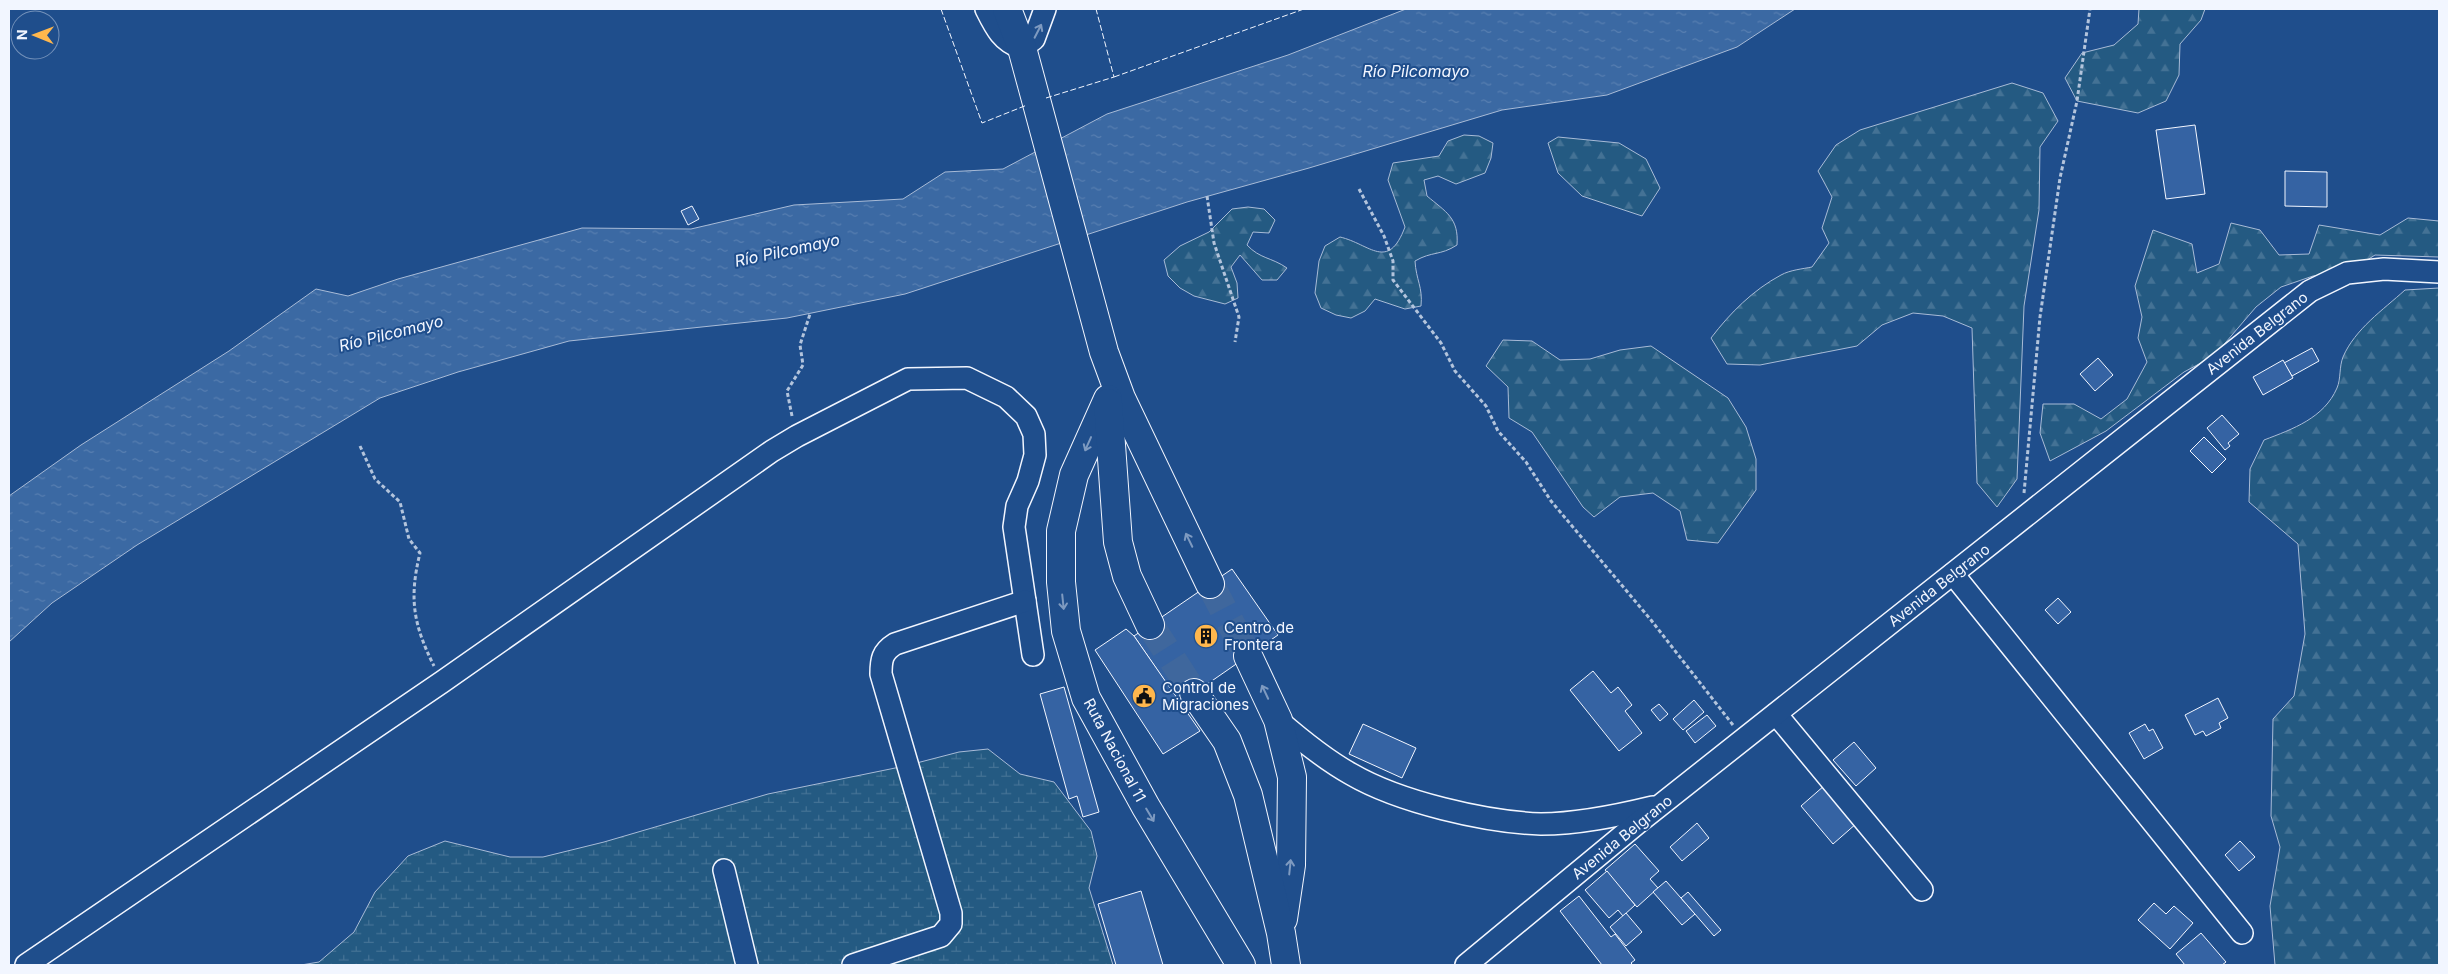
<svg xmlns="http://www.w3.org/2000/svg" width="2448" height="974" viewBox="0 0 2448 974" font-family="Inter,sans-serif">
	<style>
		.forest { fill: url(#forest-firs); stroke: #a8bbd7 }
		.wetland { fill: url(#wetland-marsh); stroke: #a8bbd7 }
		.water { fill: url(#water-ripples); stroke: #a8bbd7 }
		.building { fill: #3563a3; stroke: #f2f6ff }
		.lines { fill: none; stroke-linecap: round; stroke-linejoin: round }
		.highway-tunnel { stroke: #3f679d; stroke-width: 28; stroke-dasharray: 28 14; stroke-linecap: butt }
		.minor-casing { stroke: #f2f6ff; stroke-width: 24 }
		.highway-casing { stroke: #f2f6ff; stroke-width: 30 }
		.path { stroke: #b3c4dc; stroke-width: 3; stroke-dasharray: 4 2.5; stroke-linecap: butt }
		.minor { stroke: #1f4e8c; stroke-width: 21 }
		.highway { stroke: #1f4e8c; stroke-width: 28 }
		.fence { stroke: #f2f6ff; stroke-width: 1; stroke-dasharray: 6 2.5; stroke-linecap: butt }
		.oneway { stroke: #7e9ac0 }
		.labels { text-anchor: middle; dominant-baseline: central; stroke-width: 4; stroke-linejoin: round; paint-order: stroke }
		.street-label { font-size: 15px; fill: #f2f6ff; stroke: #1f4e8c }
		.poi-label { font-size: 15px; fill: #f2f6ff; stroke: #1f4e8c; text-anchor: start }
		.water-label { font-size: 16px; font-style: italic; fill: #f2f6ff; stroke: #1f4e8c }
	</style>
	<defs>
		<pattern id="forest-firs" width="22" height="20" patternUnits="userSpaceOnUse" patternTransform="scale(1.25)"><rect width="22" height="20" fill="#245a82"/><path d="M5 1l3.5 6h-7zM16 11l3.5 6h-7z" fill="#447295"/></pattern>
		<pattern id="wetland-marsh" width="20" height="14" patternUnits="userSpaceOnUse" patternTransform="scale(1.25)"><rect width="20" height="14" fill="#245a82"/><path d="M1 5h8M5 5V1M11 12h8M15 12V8" fill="none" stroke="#447295"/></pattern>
		<pattern id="water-ripples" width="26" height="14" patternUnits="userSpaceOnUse" patternTransform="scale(1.25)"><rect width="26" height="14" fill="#3b69a3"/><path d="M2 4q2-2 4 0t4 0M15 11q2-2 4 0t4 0" fill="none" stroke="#587fb1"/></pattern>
	</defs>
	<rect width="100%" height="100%" fill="#1f4e8c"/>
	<g class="forest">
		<polygon points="2139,9 2205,9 2201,20 2180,44 2179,75 2166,101 2138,113 2077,101 2065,78 2082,53 2114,45 2138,24"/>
		<path d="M2012,83L2043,93L2058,121L2040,147L2039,210L2024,306L2017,479L1997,507L1977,483L1972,328L1943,316L1913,313L1882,325L1857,346L1760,365L1727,364L1711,338C1730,313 1753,290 1781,275C1790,270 1802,269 1812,267L1829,243L1822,228L1832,197L1818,171L1836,145L1860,130Z"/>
		<path d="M1464,135L1479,136L1493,143L1491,158L1485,173L1456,184L1438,176L1424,180L1427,196C1446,212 1459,218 1457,245C1440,256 1432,251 1415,261C1416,280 1423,287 1421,306L1405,309L1375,299L1365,311L1351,318L1336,315L1321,308L1315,293L1319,261L1325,246L1340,237C1370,244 1388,272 1405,227L1388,180L1393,163L1439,156L1448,141Z"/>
		<polygon points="1558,137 1619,143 1646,159 1660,188 1642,216 1582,196 1558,173 1548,143"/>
		<path d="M1248,207L1264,209L1275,220L1269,233L1253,232L1247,245C1260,259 1271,257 1287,268L1277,280H1262L1240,255L1231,267L1237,283L1238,298L1225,304L1194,296L1180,288L1168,276L1164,260L1180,246L1209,232L1232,209Z"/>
		<polygon points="2408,218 2439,221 2439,257 2375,255 2347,273 2313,276 2281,287 2256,307 2214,356 2184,372 2106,431 2050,461 2040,433 2043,404 2074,404 2101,419 2127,399 2147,362 2138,338 2142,317 2135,286 2153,230 2192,244 2197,273 2219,264 2231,223 2260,230 2279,255 2309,254 2319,225 2380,235"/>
		<path d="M2439,288V965H2275L2270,906L2280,847L2271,816L2273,719L2294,696L2305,634L2298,544L2249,502L2250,469L2264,440C2293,429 2324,418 2337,388C2341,379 2339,367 2343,357C2355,329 2383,310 2405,290Z"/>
		<polygon points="1503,340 1532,341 1560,360 1590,359 1620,350 1651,346 1728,398 1746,427 1756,459 1756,490 1718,543 1687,540 1680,511 1653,493 1620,497 1594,517 1583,507 1532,432 1509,418 1508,387 1486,366"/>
	</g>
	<polygon class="wetland" points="988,749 1020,774 1054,782 1091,831 1097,856 1089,888 1113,965 301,965 319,962 354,932 375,892 408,856 445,841 510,857 543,857 604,842 768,794 905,766 959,752"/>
	<polygon class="water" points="1406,9 1795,9 1737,47 1607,95 1502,110 1309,168 1187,202 905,294 787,318 569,341 458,372 380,398 137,545 52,603 9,642 9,496 81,445 229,351 316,289 348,296 398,279 582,228 691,229 794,205 903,199 945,172 1003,169 1107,114 1288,55"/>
	<g class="building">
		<polygon points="2195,125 2205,194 2166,199 2156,130"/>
		<polygon points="2285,171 2327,172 2327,207 2285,206"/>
		<polygon points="692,206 699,219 688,225 681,211"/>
		<polygon points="2312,348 2319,361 2292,376 2284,363"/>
		<polygon points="2098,358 2113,375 2095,391 2080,374"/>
		<polygon points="2283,360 2293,378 2263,395 2253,377"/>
		<polygon points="2222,415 2239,434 2228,443 2230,446 2225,450 2207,428"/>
		<polygon points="2204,437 2226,459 2212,473 2190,451"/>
		<polygon points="1232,569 1278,635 1180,703 1134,636"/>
		<polygon points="2058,598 2071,612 2058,624 2045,610"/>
		<polygon points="1126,629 1134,636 1200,731 1163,754 1095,650"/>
		<polygon points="1593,671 1611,693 1618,687 1632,705 1625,711 1642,733 1619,751 1570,690"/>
		<polygon points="1064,687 1099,812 1083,817 1077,796 1069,799 1040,694"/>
		<polygon points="2218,698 2228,718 2219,723 2221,728 2206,736 2203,731 2195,735 2185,715"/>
		<polygon points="1694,700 1704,712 1683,730 1673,719"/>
		<polygon points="1659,704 1668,714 1660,721 1651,710"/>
		<polygon points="1707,715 1716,726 1695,743 1686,731"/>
		<polygon points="1363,724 1416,748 1402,778 1349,754"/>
		<polygon points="2145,724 2149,731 2153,729 2163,748 2144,759 2129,733"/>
		<polygon points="1854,742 1876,768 1856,786 1833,760"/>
		<polygon points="1825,785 1857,823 1833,844 1801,806"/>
		<polygon points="1697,823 1709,838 1682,861 1670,847"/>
		<polygon points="2240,841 2255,857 2239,871 2225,855"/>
		<polygon points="1635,844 1659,871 1650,879 1658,888 1637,907 1605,870"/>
		<polygon points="1607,871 1635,905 1623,916 1618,910 1609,918 1585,890"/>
		<polygon points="1666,881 1695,914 1682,925 1653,892"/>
		<polygon points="1141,891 1163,965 1116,965 1098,904"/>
		<polygon points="1688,892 1721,930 1714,936 1681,898"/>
		<polygon points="1579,896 1611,937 1615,934 1635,960 1631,963 1633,965 1602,965 1560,911"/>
		<polygon points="2154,903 2166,914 2174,906 2193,923 2170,949 2138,920"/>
		<polygon points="1626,913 1642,932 1626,946 1610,927"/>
		<polygon points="2201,933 2226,962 2222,965 2185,965 2176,954"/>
	</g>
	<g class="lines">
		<g class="highway-tunnel">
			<polyline points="1210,584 1248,656"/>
			<polyline points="1150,625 1194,693"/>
		</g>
		<g class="minor-casing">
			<g id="minor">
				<path d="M986,9C995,27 1002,42 1022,48L1034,39L1045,9"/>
				<polyline points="1953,574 2242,933"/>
				<polyline points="1776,714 1922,890"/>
				<path d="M1278,720C1301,740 1324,759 1351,774C1399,802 1485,822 1541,824C1578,824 1616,816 1653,807"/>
				<polyline points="724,870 747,965"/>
				<polyline points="26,965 442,682 772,451 797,436 908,379 967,378 1006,397 1026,416 1034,434 1035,455 1028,481 1017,506 1014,527 1033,655"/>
				<path d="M853,965L941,936L951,924V913L881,674C881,660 882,652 895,644L1025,601"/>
				<polyline points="1466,965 1639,822 2310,291 2347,273 2384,269 2439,272"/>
			</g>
		</g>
		<g class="highway-casing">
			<g id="highway">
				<polyline points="1007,9 1022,48 1104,352 1121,398 1210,584"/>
				<polyline points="1108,399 1074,475 1061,531 1061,582 1066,631 1086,698 1146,807 1241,965"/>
				<polyline points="1108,403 1118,542 1127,576 1150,625"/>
				<polyline points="1248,656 1278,720 1292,777 1291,865 1283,919"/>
				<polyline points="1194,693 1227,741 1248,795 1281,933 1286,965"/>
			</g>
		</g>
		<g class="path">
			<polyline points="1359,189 1384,236 1393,261 1393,280 1441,343 1455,371 1486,406 1498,431 1526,462 1551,501 1651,620 1733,725"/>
			<polyline points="1207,196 1214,243 1239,317 1235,342"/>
			<polyline points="792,416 787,391 803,365 800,345 810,314"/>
			<path d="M360,446L375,479L400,502L409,539L420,553C409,598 413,624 434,666"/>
			<polyline points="2024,493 2040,317 2060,178 2077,101 2090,9"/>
		</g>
		<use href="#minor" class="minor"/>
		<use href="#highway" class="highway"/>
		<g class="fence">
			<polyline points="941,9 982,123 1027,105"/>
			<polyline points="1114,77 1304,9"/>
			<polyline points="1046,98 1114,77 1096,9"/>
		</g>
	</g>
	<defs><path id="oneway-shaft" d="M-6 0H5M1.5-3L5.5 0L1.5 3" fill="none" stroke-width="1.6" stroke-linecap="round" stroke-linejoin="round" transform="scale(1.25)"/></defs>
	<g class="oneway">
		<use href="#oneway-shaft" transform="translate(1038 31) rotate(-63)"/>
		<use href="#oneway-shaft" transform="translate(1088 444) rotate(114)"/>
		<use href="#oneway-shaft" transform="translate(1189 540) rotate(-116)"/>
		<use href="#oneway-shaft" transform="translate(1063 602) rotate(84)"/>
		<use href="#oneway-shaft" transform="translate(1265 692) rotate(-115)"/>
		<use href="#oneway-shaft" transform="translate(1150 815) rotate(59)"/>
		<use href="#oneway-shaft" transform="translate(1290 867) rotate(-84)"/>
	</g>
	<defs>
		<g id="building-disc" transform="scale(1.25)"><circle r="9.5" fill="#ffb74d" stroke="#1f4e8c"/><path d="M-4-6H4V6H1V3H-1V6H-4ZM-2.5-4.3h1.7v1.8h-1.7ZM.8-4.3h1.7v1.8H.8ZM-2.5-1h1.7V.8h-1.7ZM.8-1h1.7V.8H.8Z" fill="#111"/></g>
		<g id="civic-disc" transform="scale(1.25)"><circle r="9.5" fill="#ffb74d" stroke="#1f4e8c"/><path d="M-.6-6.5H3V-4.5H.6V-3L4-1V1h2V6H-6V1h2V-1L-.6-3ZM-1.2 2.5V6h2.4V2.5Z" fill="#111"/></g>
	</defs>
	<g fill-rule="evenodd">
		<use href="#building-disc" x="1206" y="636"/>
		<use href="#civic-disc" x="1144" y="696"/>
	</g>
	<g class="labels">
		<g class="street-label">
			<text transform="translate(2257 333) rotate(-38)">Avenida Belgrano</text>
			<text transform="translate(1939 585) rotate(-38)">Avenida Belgrano</text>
			<text transform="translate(1115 750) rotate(62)">Ruta Nacional 11</text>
			<text transform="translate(1622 837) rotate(-39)">Avenida Belgrano</text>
		</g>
		<g class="poi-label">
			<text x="1224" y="627">Centro de<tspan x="1224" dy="17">Frontera</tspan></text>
			<text x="1162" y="687">Control de<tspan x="1162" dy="17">Migraciones</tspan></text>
		</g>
		<g class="water-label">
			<text x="1416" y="71">Río Pilcomayo</text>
			<text transform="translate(787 250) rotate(-12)">Río Pilcomayo</text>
			<text transform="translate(391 333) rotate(-14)">Río Pilcomayo</text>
		</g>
	</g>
	<rect width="2448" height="974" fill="none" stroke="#f2f6ff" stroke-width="20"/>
	<g transform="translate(35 35) rotate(271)"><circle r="24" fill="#1f4e8c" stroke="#7391ba"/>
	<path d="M0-4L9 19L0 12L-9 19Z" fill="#ffb74d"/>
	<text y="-8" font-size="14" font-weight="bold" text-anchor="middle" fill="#f2f6ff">N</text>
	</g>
</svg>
